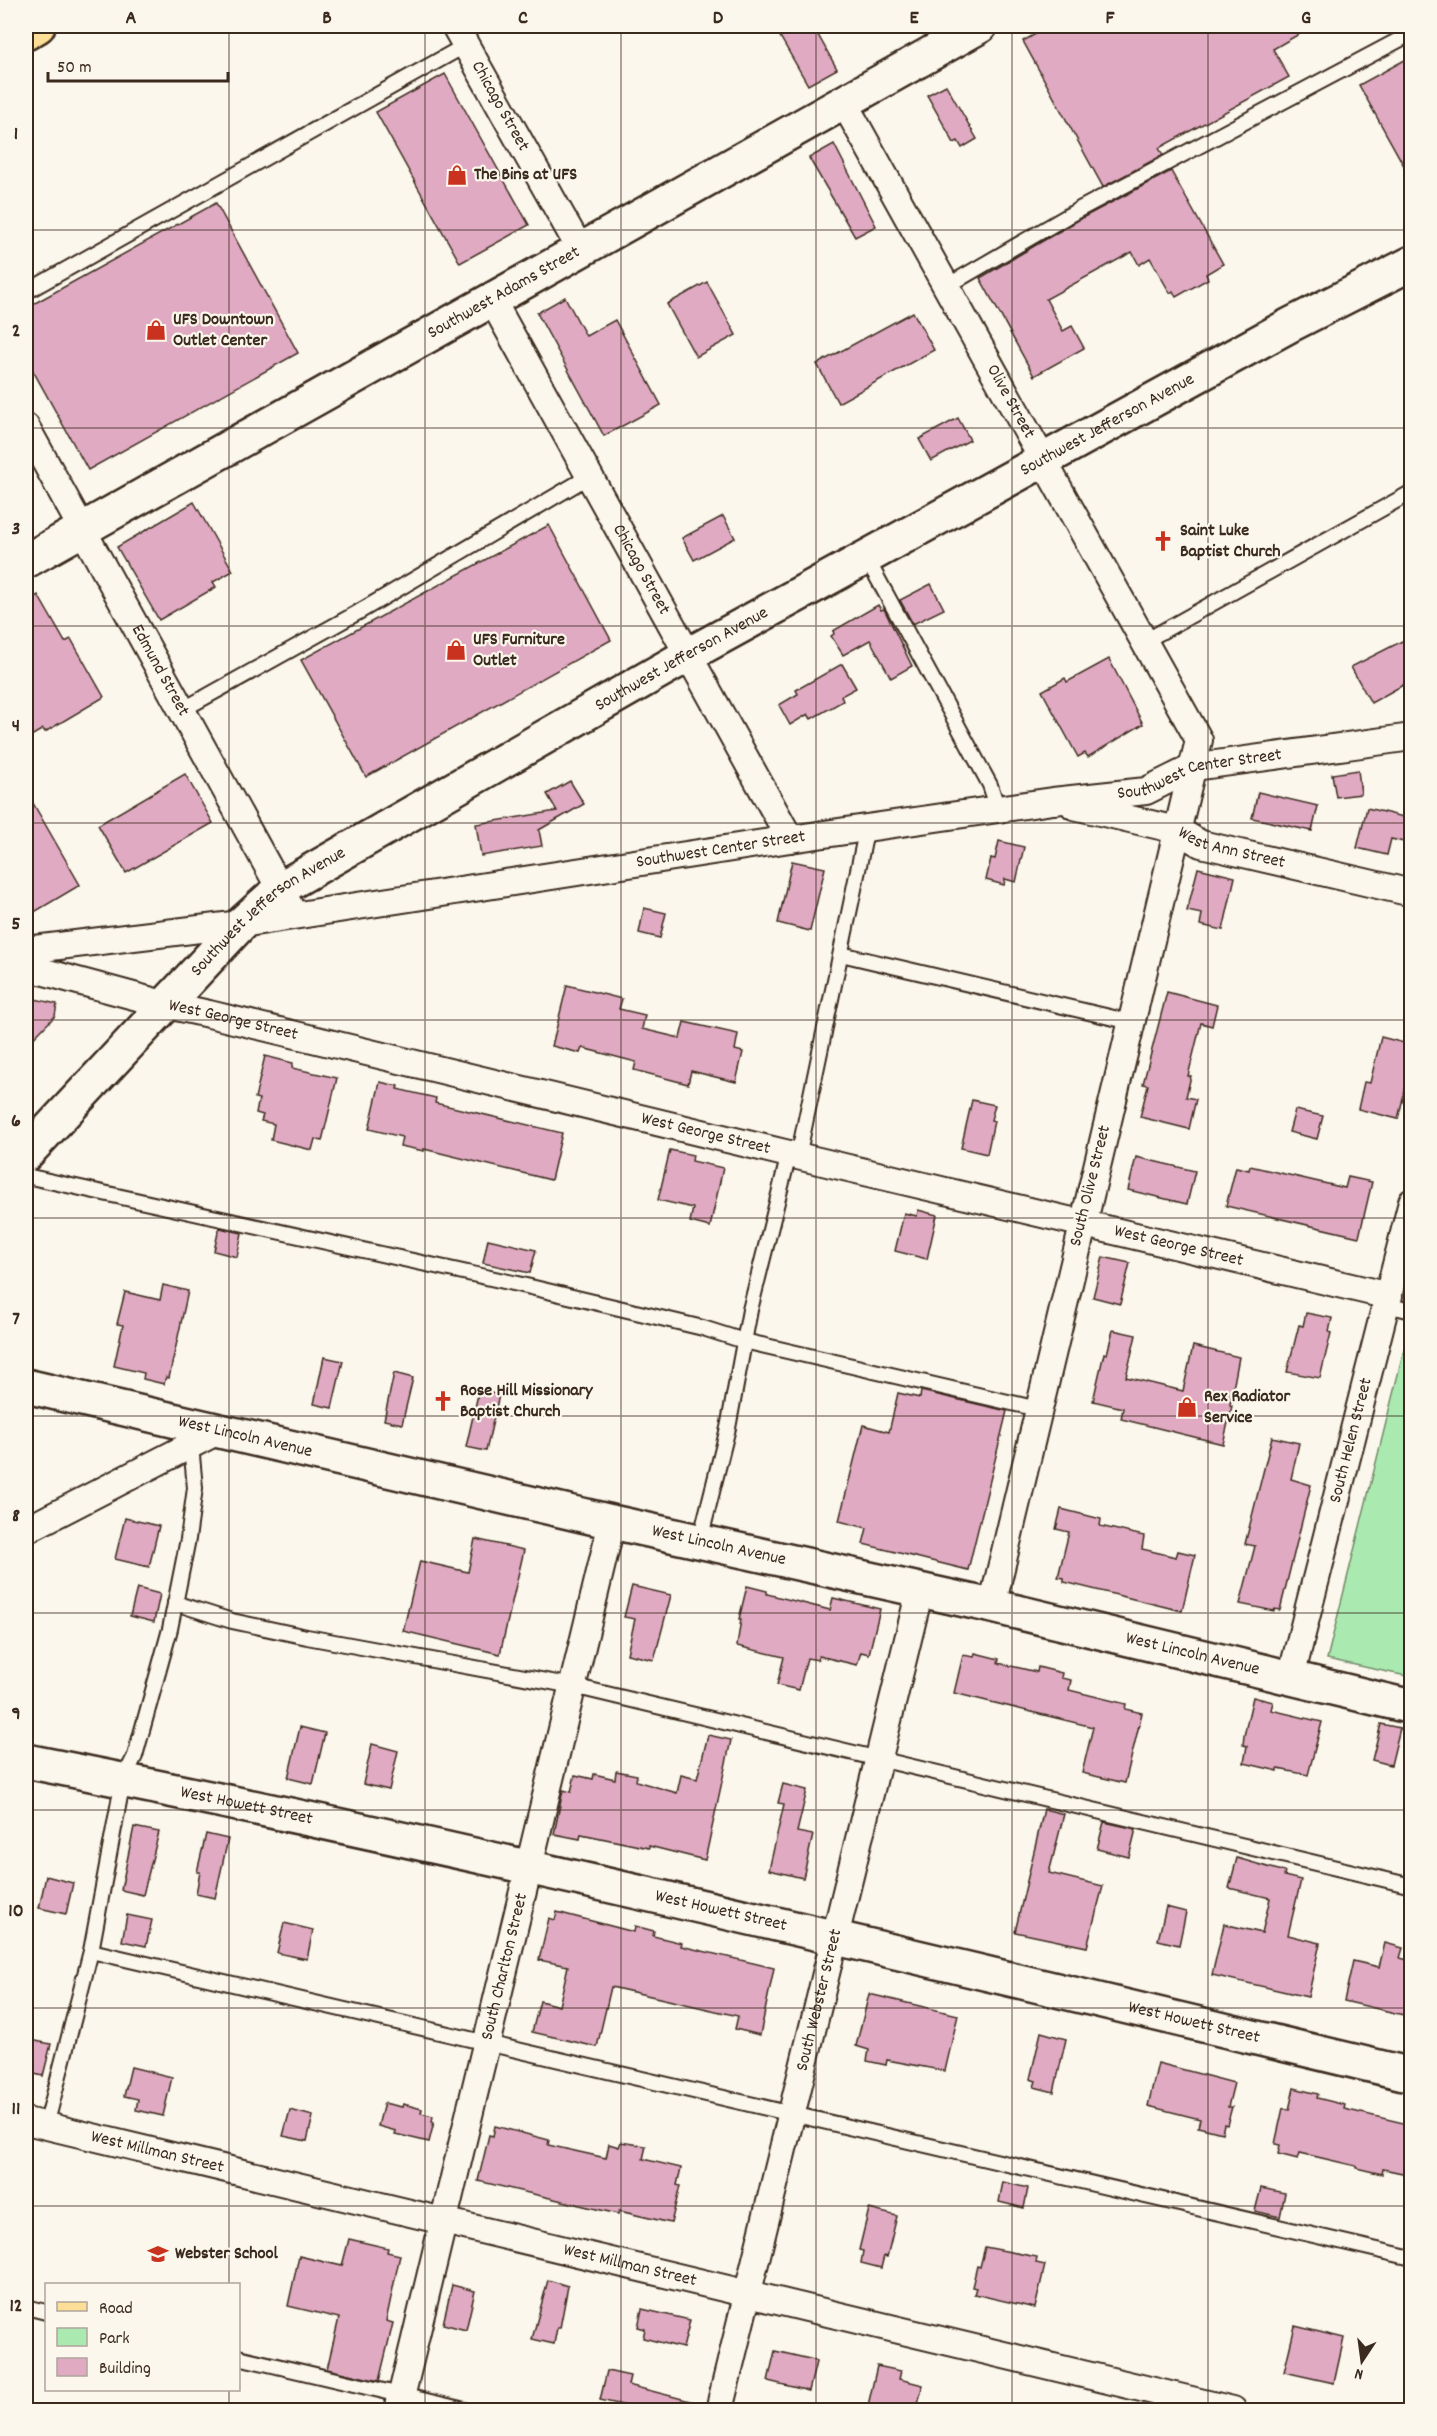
<svg xmlns="http://www.w3.org/2000/svg" width="1437" height="2436" viewBox="0 0 1437 2436" font-family="Dekko,sans-serif">
	<style>
		.green { fill: #aaeab1; stroke: #728a68; stroke-width: 1.5 }
		.building { fill: #e0aac2; stroke: #3b2a1e; stroke-width: 1.5 }
		.lines { fill: none; stroke-linecap: round; stroke-linejoin: round }
		.lane-casing { stroke: #3b2a1e; stroke-width: 18 }
		.street-casing { stroke: #3b2a1e; stroke-width: 30 }
		.secondary-casing { stroke: #3b2a1e; stroke-width: 38 }
		.primary-casing { stroke: #3b2a1e; stroke-width: 38 }
		.lane { stroke: #fbf7ec; stroke-width: 14 }
		.street { stroke: #fbf7ec; stroke-width: 26 }
		.secondary { stroke: #fbf7ec; stroke-width: 33 }
		.primary { stroke: #fdde96; stroke-width: 33 }
		.grid { fill: none; stroke: #3b2a1e; stroke-width: 1.5; stroke-opacity: 0.55 }
		.labels { text-anchor: middle; dominant-baseline: central; stroke-width: 4.5; stroke-linejoin: round; paint-order: stroke }
		.street-label { font-size: 18px; fill: #3b2a1e; stroke: #fbf7ec }
		.poi-label { font-size: 18px; font-weight: bold; fill: #3b2a1e; stroke: #fbf7ec; text-anchor: start }
		.neatline { fill: none; stroke: #3b2a1e; stroke-width: 2 }
		.grid-label { font-size: 20px; text-anchor: middle; font-weight: bold; fill: #3b2a1e }
	</style>
	<rect width="100%" height="100%" fill="#fbf7ec"/>
	<filter id="ink" filterUnits="userSpaceOnUse"><feTurbulence type="fractalNoise" baseFrequency=".0167" numOctaves="2"/><feDisplacementMap in="SourceGraphic" scale="12" xChannelSelector="R" yChannelSelector="G"/><feConvolveMatrix kernelMatrix="1 2 1 2 8 2 1 2 1" color-interpolation-filters="sRGB"/></filter>
	<g filter="url(#ink)">
		<polygon class="green" points="1411,1322 1412,1677 1411,1677 1327,1659"/>
		<g class="building">
			<polygon points="774,26 813,26 837,69 808,85"/>
			<polygon points="1050,26 1313,26 1273,49 1289,77 1159,148 1163,155 1103,187 1023,41"/>
			<polygon points="1412,56 1412,180 1359,85"/>
			<polygon points="445,74 529,225 460,263 376,112"/>
			<polygon points="946,85 977,139 962,148 958,141 954,143 927,95"/>
			<polygon points="834,144 876,226 855,237 809,158"/>
			<polygon points="1171,171 1223,264 1206,274 1208,279 1176,297 1173,291 1170,293 1150,258 1139,265 1132,252 1046,299 1063,331 1072,326 1084,348 1034,376 980,278 1082,218"/>
			<polygon points="216,203 298,353 88,470 26,358 26,308"/>
			<polygon points="707,282 736,335 696,357 667,304"/>
			<polygon points="565,297 586,336 615,320 661,405 604,436 537,313"/>
			<polygon points="913,312 934,350 838,403 817,364"/>
			<polygon points="958,418 970,440 931,461 919,439"/>
			<polygon points="194,502 233,571 213,582 216,587 159,620 117,547"/>
			<polygon points="723,516 735,538 694,560 682,538"/>
			<polygon points="549,525 611,640 366,777 301,660"/>
			<polygon points="931,584 944,609 913,624 900,600"/>
			<polygon points="38,595 65,642 71,639 104,697 45,732 43,729 26,739 26,602"/>
			<polygon points="878,605 881,610 884,609 912,666 891,678 870,640 843,655 831,636 834,634 833,631"/>
			<polygon points="1412,636 1412,680 1371,703 1351,667"/>
			<polygon points="1109,659 1143,724 1088,757 1085,753 1078,757 1042,691 1065,678 1067,682"/>
			<polygon points="842,664 856,688 841,696 843,701 811,719 808,714 790,725 779,705 798,694 796,690"/>
			<polygon points="1358,770 1361,794 1336,797 1332,774"/>
			<polygon points="185,774 213,823 126,873 98,825"/>
			<polygon points="570,781 584,804 539,830 542,846 481,856 476,824 557,811 547,794"/>
			<polygon points="26,791 80,885 26,917"/>
			<polygon points="1258,792 1318,806 1312,831 1252,818"/>
			<polygon points="1367,808 1412,819 1412,844 1391,839 1387,855 1357,848"/>
			<polygon points="999,841 1024,847 1016,882 1005,879 1004,885 986,880 991,858 995,859"/>
			<polygon points="792,861 825,868 810,931 778,923"/>
			<polygon points="1198,868 1235,877 1223,930 1200,925 1202,914 1187,911"/>
			<polygon points="644,908 666,913 660,938 639,933"/>
			<polygon points="567,985 622,999 619,1009 645,1015 642,1029 680,1038 684,1022 738,1034 735,1050 743,1052 736,1082 691,1071 688,1084 634,1070 636,1062 582,1048 580,1053 552,1046"/>
			<polygon points="1167,992 1217,1005 1212,1026 1201,1023 1188,1076 1191,1076 1186,1097 1196,1099 1189,1129 1140,1117 1148,1085 1143,1084"/>
			<polygon points="26,997 57,1004 55,1016 26,1046"/>
			<polygon points="1381,1037 1412,1045 1412,1074 1409,1073 1398,1119 1358,1109 1364,1082 1370,1083"/>
			<polygon points="265,1056 293,1063 292,1068 337,1078 322,1141 315,1139 312,1150 271,1140 274,1124 261,1121 263,1115 256,1113 259,1099 255,1098"/>
			<polygon points="380,1082 398,1086 397,1089 436,1098 435,1103 562,1133 551,1180 424,1149 424,1151 400,1146 402,1137 369,1129"/>
			<polygon points="972,1100 995,1105 991,1120 994,1121 987,1154 961,1148"/>
			<polygon points="1295,1110 1323,1116 1317,1139 1289,1132"/>
			<polygon points="670,1150 693,1155 692,1161 723,1168 710,1227 690,1222 693,1208 658,1200"/>
			<polygon points="1136,1157 1195,1171 1187,1204 1128,1190"/>
			<polygon points="1250,1166 1345,1188 1348,1177 1372,1182 1359,1237 1226,1206 1236,1167 1249,1170"/>
			<polygon points="918,1210 937,1215 927,1259 895,1251 904,1213 917,1216"/>
			<polygon points="219,1228 242,1233 237,1257 214,1251"/>
			<polygon points="488,1239 536,1250 530,1273 483,1263"/>
			<polygon points="1103,1257 1130,1263 1120,1304 1093,1297"/>
			<polygon points="163,1285 188,1291 169,1378 166,1377 164,1384 143,1379 144,1373 114,1366 123,1325 117,1324 125,1292 160,1300"/>
			<polygon points="1306,1313 1332,1318 1329,1332 1331,1333 1320,1378 1287,1372 1299,1325 1303,1326"/>
			<polygon points="1113,1330 1136,1335 1126,1377 1183,1391 1193,1346 1239,1357 1230,1405 1232,1406 1223,1444 1121,1419 1123,1408 1093,1401 1104,1353 1107,1354"/>
			<polygon points="324,1357 343,1361 332,1408 314,1404"/>
			<polygon points="394,1373 413,1378 402,1424 384,1420"/>
			<polygon points="479,1390 499,1395 486,1451 466,1447"/>
			<polygon points="921,1391 1007,1411 968,1570 863,1544 867,1528 839,1521 863,1425 889,1432 898,1393 920,1398"/>
			<polygon points="1272,1437 1299,1443 1291,1479 1311,1485 1280,1610 1275,1609 1274,1611 1240,1604 1255,1546 1245,1544"/>
			<polygon points="1061,1509 1101,1519 1100,1526 1144,1536 1142,1549 1176,1557 1178,1551 1195,1555 1182,1611 1064,1582 1064,1578 1058,1577 1069,1532 1056,1529"/>
			<polygon points="125,1518 159,1526 149,1567 115,1559"/>
			<polygon points="475,1539 524,1550 500,1654 403,1631 420,1561 468,1572"/>
			<polygon points="632,1586 671,1595 654,1660 627,1654 635,1619 624,1617"/>
			<polygon points="747,1586 767,1591 767,1594 830,1610 833,1598 880,1609 869,1654 861,1652 857,1665 819,1656 818,1660 807,1658 799,1690 777,1685 784,1657 737,1646 741,1619 739,1619"/>
			<polygon points="137,1588 160,1594 154,1622 130,1616"/>
			<polygon points="975,1653 999,1659 998,1663 1037,1672 1038,1667 1062,1673 1061,1678 1071,1680 1069,1690 1126,1704 1125,1709 1142,1713 1125,1783 1082,1773 1093,1727 954,1693 963,1655 974,1657"/>
			<polygon points="1253,1697 1273,1702 1271,1710 1322,1722 1308,1775 1278,1769 1278,1771 1244,1763 1247,1746 1243,1745 1244,1736"/>
			<polygon points="1381,1724 1400,1728 1391,1765 1372,1760"/>
			<polygon points="300,1727 325,1733 313,1784 288,1778"/>
			<polygon points="708,1735 731,1740 705,1860 649,1846 649,1848 581,1834 580,1839 554,1834 563,1790 571,1792 575,1775 593,1779 594,1774 615,1779 616,1771 637,1775 636,1781 677,1793 681,1775 697,1779"/>
			<polygon points="372,1744 398,1751 389,1790 363,1784"/>
			<polygon points="783,1784 807,1790 797,1832 813,1835 803,1878 769,1870 784,1804 778,1803"/>
			<polygon points="1044,1809 1064,1814 1049,1873 1103,1886 1087,1947 1015,1932"/>
			<polygon points="1104,1822 1136,1829 1129,1857 1097,1849"/>
			<polygon points="134,1827 159,1832 143,1895 121,1890"/>
			<polygon points="206,1834 228,1839 215,1898 196,1894 200,1872 197,1872"/>
			<polygon points="1237,1858 1285,1872 1284,1876 1301,1880 1288,1935 1320,1943 1308,1997 1212,1975 1224,1924 1262,1933 1270,1898 1229,1888"/>
			<polygon points="46,1876 73,1883 66,1914 39,1908"/>
			<polygon points="1166,1907 1186,1912 1179,1945 1158,1940"/>
			<polygon points="557,1912 634,1932 635,1926 654,1931 653,1936 682,1943 681,1946 774,1968 760,2035 735,2029 738,2016 611,1987 597,2047 532,2032 540,2001 559,2006 568,1966 539,1960 549,1918 555,1920"/>
			<polygon points="127,1915 152,1920 146,1946 122,1941"/>
			<polygon points="284,1923 313,1930 307,1959 277,1953"/>
			<polygon points="1385,1943 1403,1948 1400,1958 1412,1961 1412,2017 1344,2001 1353,1961 1379,1967"/>
			<polygon points="869,1994 958,2015 945,2071 887,2060 886,2065 867,2061 869,2050 856,2046"/>
			<polygon points="1041,2032 1066,2039 1054,2092 1034,2087 1036,2081 1030,2079"/>
			<polygon points="26,2039 51,2044 43,2076 26,2072"/>
			<polygon points="1158,2063 1234,2083 1228,2107 1232,2107 1227,2125 1224,2124 1222,2133 1198,2127 1200,2119 1148,2106"/>
			<polygon points="131,2067 172,2077 163,2116 136,2110 138,2099 124,2096"/>
			<polygon points="1294,2088 1318,2094 1317,2098 1345,2105 1344,2109 1412,2125 1412,2175 1383,2169 1382,2174 1356,2168 1356,2166 1300,2153 1298,2159 1278,2154 1280,2145 1275,2144 1283,2108 1289,2110"/>
			<polygon points="384,2103 402,2107 403,2104 422,2109 421,2113 433,2116 432,2122 434,2122 429,2142 395,2134 396,2131 378,2126"/>
			<polygon points="290,2110 313,2116 307,2141 283,2136"/>
			<polygon points="495,2126 549,2140 548,2145 606,2158 609,2144 619,2147 621,2142 646,2146 643,2159 681,2168 677,2185 680,2186 671,2223 619,2211 618,2214 478,2181 489,2135 493,2136"/>
			<polygon points="1003,2182 1028,2188 1024,2208 999,2202"/>
			<polygon points="1261,2188 1285,2193 1280,2217 1255,2211"/>
			<polygon points="869,2209 897,2216 887,2257 884,2256 881,2268 861,2263 863,2251 859,2250"/>
			<polygon points="349,2239 388,2248 387,2252 400,2255 386,2321 393,2323 379,2381 327,2369 339,2318 288,2306 299,2256 342,2266"/>
			<polygon points="985,2247 1037,2257 1036,2263 1045,2265 1035,2308 974,2294 976,2288 972,2287 977,2266 980,2267"/>
			<polygon points="548,2280 568,2286 560,2328 557,2328 554,2344 532,2339"/>
			<polygon points="452,2285 475,2291 466,2330 443,2324"/>
			<polygon points="642,2309 690,2320 683,2348 643,2338 645,2329 638,2327"/>
			<polygon points="1295,2326 1344,2338 1334,2383 1284,2372"/>
			<polygon points="775,2351 814,2360 816,2362 809,2391 768,2381"/>
			<polygon points="877,2366 901,2371 899,2379 923,2385 916,2410 867,2410"/>
			<polygon points="607,2371 630,2376 628,2385 702,2404 701,2410 635,2410 636,2408 600,2400"/>
		</g>
		<g class="lines">
			<g class="lane-casing">
				<g id="lane">
					<polyline points="947,286 1078,210 1412,33"/>
					<polyline points="26,292 466,45"/>
					<polyline points="866,557 990,785 998,809"/>
					<polyline points="1145,641 1412,492"/>
					<polyline points="182,710 357,613 588,477"/>
					<polyline points="841,954 1131,1022"/>
					<polyline points="798,1157 867,827"/>
					<polyline points="26,1176 522,1285 703,1328 744,1341 1038,1409"/>
					<polyline points="1386,1305 1412,1311"/>
					<polyline points="700,1540 728,1428 750,1310 789,1154"/>
					<polyline points="175,1603 232,1621 307,1637 573,1686 1412,1886"/>
					<polyline points="91,1951 1412,2258"/>
					<polyline points="46,2126 91,1951 123,1780 135,1756 170,1629 188,1539 195,1488 191,1445"/>
					<polyline points="26,2307 46,2312"/>
					<polyline points="238,2357 465,2410"/>
				</g>
			</g>
			<g class="street-casing">
				<g id="street">
					<path id="s1" d="M455,26L580,249"/>
					<path id="s2" d="M843,101L1199,740L992,1606"/>
					<path id="s3" d="M492,300L790,839"/>
					<path id="s4" d="M26,427L289,905"/>
					<path id="s5" d="M1074,806L1177,830L1201,844L1412,893"/>
					<path id="s6" d="M26,950L241,924L790,839L1053,801L1146,791L1194,767L1412,737"/>
					<path id="s7" d="M26,967L167,1005L209,1014L789,1154L1389,1296"/>
					<polyline points="26,1530 220,1430"/>
					<path id="s8" d="M1291,1677L1412,1202"/>
					<path id="s9" d="M26,2121L1233,2410"/>
					<path id="s10" d="M398,2410L612,1522"/>
					<path id="s11" d="M719,2410L920,1590"/>
				</g>
			</g>
			<g class="secondary-casing">
				<g id="secondary">
					<path id="s12" d="M26,561L980,26"/>
					<path id="s13" d="M26,1154L241,924L281,888L688,655L1290,325L1412,263"/>
					<path id="s14" d="M26,1386L612,1522L992,1606L1412,1707"/>
					<path id="s15" d="M26,1761C490,1852 951,1965 1412,2075"/>
				</g>
			</g>
			<g class="primary-casing">
				<polyline id="primary" points="26,33 38,26"/>
			</g>
			<use href="#lane" class="lane"/>
			<use href="#street" class="street"/>
			<use href="#secondary" class="secondary"/>
			<use href="#primary" class="primary"/>
		</g>
	</g>
	<path class="grid" d="M229,26V2284M425,26V2410M621,26V2410M816,26V2410M1012,26V2410M1208,26V2410M26,230H1412M26,428H1412M26,626H1412M26,823H1412M26,1020H1412M26,1218H1412M26,1416H1412M26,1613H1412M26,1810H1412M26,2008H1412M26,2206H1412M229,2390V2410"/>
	<defs>
		<g id="shop-bare" transform="scale(1.62)"><path d="M-5-2.5h2.3a2.7 3.5 0 0 1 5.4 0H5L5.5 6h-11ZM-1.5-2.5h3a1.5 2.3 0 0 0-3 0Z" fill="#c8321e" stroke="#fbf7ec" stroke-width="2.5" paint-order="stroke"/></g>
		<g id="church-bare" transform="scale(1.62)"><path d="M-1.2-6h2.4v3.5h3.3v2.4h-3.3V6h-2.4V-.1h-3.3v-2.4h3.3Z" fill="#c8321e" stroke="#fbf7ec" stroke-width="2.5" paint-order="stroke"/></g>
		<g id="school-bare" transform="scale(1.62)"><path d="M0-5L7-2L0 1L-7-2ZM-4 1L0 2.5L4 1V4Q0 6-4 4Z" fill="#c8321e" stroke="#fbf7ec" stroke-width="2.5" paint-order="stroke"/></g>
	</defs>
	<g fill-rule="evenodd">
		<use href="#shop-bare" x="457" y="175"/>
		<use href="#shop-bare" x="156" y="330"/>
		<use href="#church-bare" x="1163" y="541"/>
		<use href="#shop-bare" x="456" y="650"/>
		<use href="#church-bare" x="443" y="1401"/>
		<use href="#shop-bare" x="1187" y="1407"/>
		<use href="#school-bare" x="158" y="2254"/>
	</g>
	<g class="labels">
		<g class="street-label">
			<text stroke="none"><textPath href="#s1" startOffset="92">Chicago Street</textPath></text>
			<text stroke="none"><textPath href="#s12" startOffset="548">Southwest Adams Street</textPath></text>
			<text stroke="none"><textPath href="#s2" startOffset="344">Olive Street</textPath></text>
			<text stroke="none"><textPath href="#s13" startOffset="1316">Southwest Jefferson Avenue</textPath></text>
			<text stroke="none"><textPath href="#s3" startOffset="308">Chicago Street</textPath></text>
			<text stroke="none"><textPath href="#s13" startOffset="830">Southwest Jefferson Avenue</textPath></text>
			<text stroke="none"><textPath href="#s4" startOffset="278">Edmund Street</textPath></text>
			<text stroke="none"><textPath href="#s6" startOffset="1188">Southwest Center Street</textPath></text>
			<text stroke="none"><textPath href="#s5" startOffset="164">West Ann Street</textPath></text>
			<text stroke="none"><textPath href="#s6" startOffset="702">Southwest Center Street</textPath></text>
			<text stroke="none"><textPath href="#s13" startOffset="344">Southwest Jefferson Avenue</textPath></text>
			<text stroke="none"><textPath href="#s7" startOffset="214">West George Street</textPath></text>
			<text stroke="none"><textPath href="#s7" startOffset="700">West George Street</textPath></text>
			<text transform="translate(1091 1186) rotate(-76)">South Olive Street</text>
			<text stroke="none"><textPath href="#s7" startOffset="1186">West George Street</textPath></text>
			<text stroke="none"><textPath href="#s14" startOffset="225">West Lincoln Avenue</textPath></text>
			<text stroke="none"><textPath href="#s8" startOffset="244">South Helen Street</textPath></text>
			<text stroke="none"><textPath href="#s14" startOffset="711">West Lincoln Avenue</textPath></text>
			<text stroke="none"><textPath href="#s14" startOffset="1197">West Lincoln Avenue</textPath></text>
			<text stroke="none"><textPath href="#s15" startOffset="225">West Howett Street</textPath></text>
			<text stroke="none"><textPath href="#s15" startOffset="711">West Howett Street</textPath></text>
			<text stroke="none"><textPath href="#s10" startOffset="456">South Charlton Street</textPath></text>
			<text stroke="none"><textPath href="#s11" startOffset="422">South Webster Street</textPath></text>
			<text stroke="none"><textPath href="#s15" startOffset="1197">West Howett Street</textPath></text>
			<text stroke="none"><textPath href="#s9" startOffset="135">West Millman Street</textPath></text>
			<text stroke="none"><textPath href="#s9" startOffset="621">West Millman Street</textPath></text>
		</g>
		<g class="poi-label">
			<text x="474" y="175">The Bins at UFS</text>
			<text x="173" y="320">UFS Downtown<tspan x="173" dy="21">Outlet Center</tspan></text>
			<text x="1180" y="531">Saint Luke<tspan x="1180" dy="21">Baptist Church</tspan></text>
			<text x="473" y="640">UFS Furniture<tspan x="473" dy="21">Outlet</tspan></text>
			<text x="460" y="1391">Rose Hill Missionary<tspan x="460" dy="21">Baptist Church</tspan></text>
			<text x="1204" y="1397">Rex Radiator<tspan x="1204" dy="21">Service</tspan></text>
			<text x="175" y="2254">Webster School</text>
		</g>
	</g>
	<rect width="1437" height="2436" fill="none" stroke="#fbf7ec" stroke-width="66"/>
	<rect x="45" y="2283" width="195" height="108" fill="#fbf7ec" stroke="#aea59a" stroke-width="1.5"/>
	<rect x="57" y="2302" width="30" height="9" fill="#fdde96" stroke="#aea59a" stroke-width="1.5"/>
	<text x="99" y="2313" font-size="18" fill="#3b2a1e">Road</text>
	<rect x="57" y="2328" width="30" height="18" fill="#aaeab1" stroke="#aea59a" stroke-width="1.5"/>
	<text x="99" y="2343" font-size="18" fill="#3b2a1e">Park</text>
	<rect x="57" y="2358" width="30" height="18" fill="#e0aac2" stroke="#aea59a" stroke-width="1.5"/>
	<text x="99" y="2373" font-size="18" fill="#3b2a1e">Building</text>
	<g transform="translate(1362 2361) rotate(193)" stroke="#fbf7ec" stroke-width="4.5" paint-order="stroke">
	<path d="M0-4.5L10 22L0 15L-10 22Z" fill="#3b2a1e"/>
	<text y="-9" font-size="16" font-weight="bold" text-anchor="middle" fill="#3b2a1e">N</text>
	</g>
	<path d="M48 72v9h180v-9" fill="none" stroke="#3b2a1e" stroke-width="3"/>
	<text x="57" y="72" font-size="18" fill="#3b2a1e" stroke="#fbf7ec" stroke-width="4.5" paint-order="stroke">50 m</text>
	<rect x="33" y="33" width="1371" height="2370" class="neatline"/>
	<g class="grid-label">
		<text x="131" y="23">A</text>
		<text x="327" y="23">B</text>
		<text x="523" y="23">C</text>
		<text x="718" y="23">D</text>
		<text x="914" y="23">E</text>
		<text x="1110" y="23">F</text>
		<text x="1306" y="23">G</text>
		<text x="16" y="139">1</text>
		<text x="16" y="336">2</text>
		<text x="16" y="534">3</text>
		<text x="16" y="731">4</text>
		<text x="16" y="929">5</text>
		<text x="16" y="1126">6</text>
		<text x="16" y="1324">7</text>
		<text x="16" y="1521">8</text>
		<text x="16" y="1719">9</text>
		<text x="16" y="1916">10</text>
		<text x="16" y="2114">11</text>
		<text x="16" y="2311">12</text>
	</g>
</svg>
